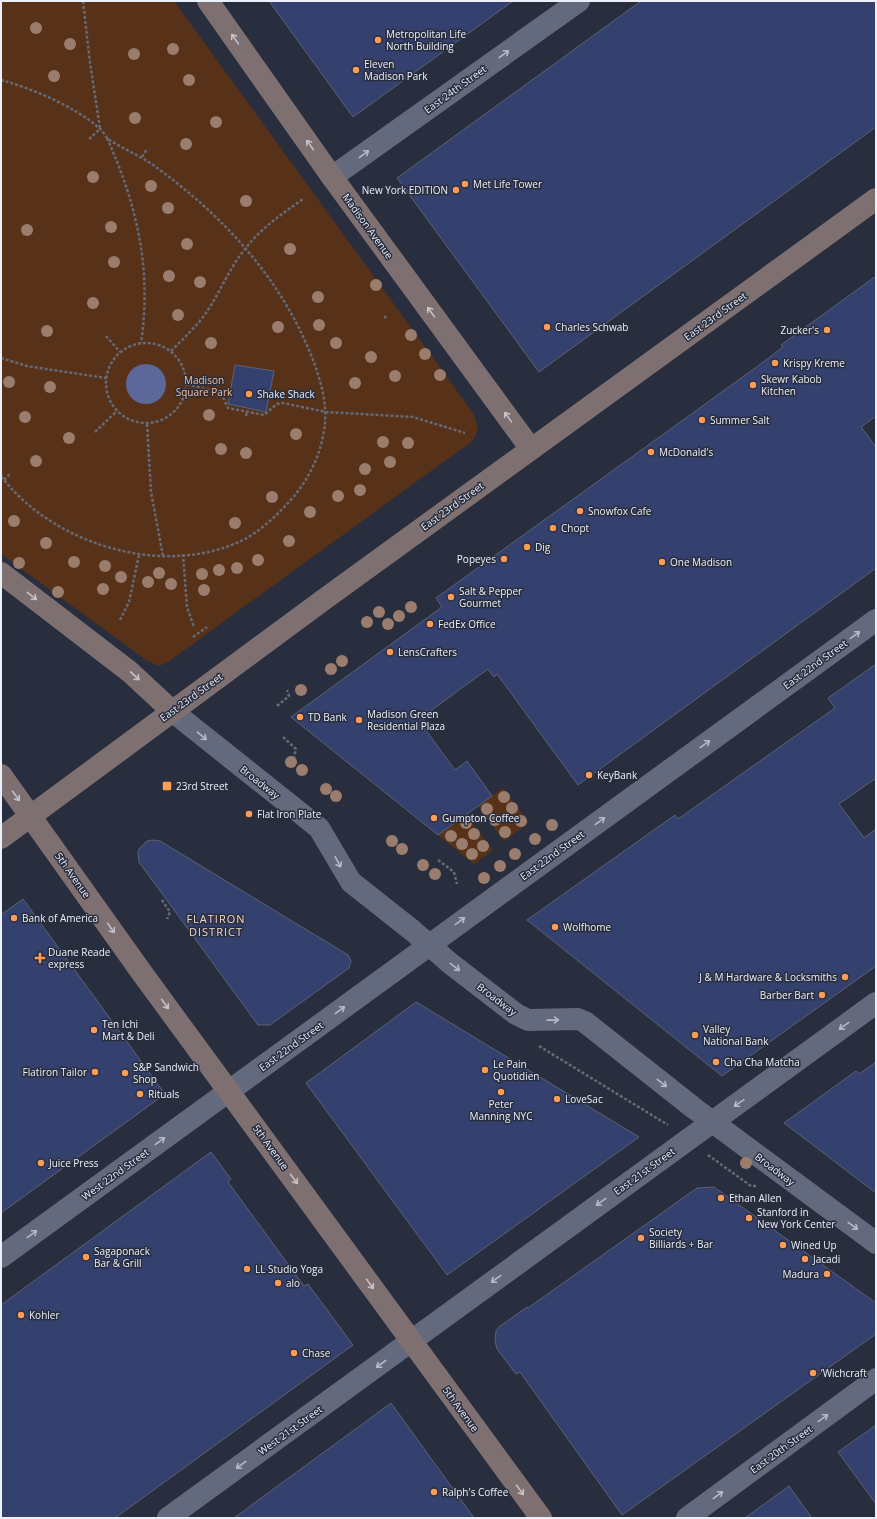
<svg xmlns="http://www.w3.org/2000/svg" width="877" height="1519" viewBox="0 0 877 1519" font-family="'Open Sans',sans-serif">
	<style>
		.green { fill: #573218 }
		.water { fill: #5b6899 }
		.building { fill: #34406d; stroke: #5c6274 }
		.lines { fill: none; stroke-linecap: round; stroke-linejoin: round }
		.path { stroke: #656a78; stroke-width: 2.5; stroke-dasharray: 3 2; stroke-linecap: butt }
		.minor { stroke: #646a7d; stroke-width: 22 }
		.secondary { stroke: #7e6f70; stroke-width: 22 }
		.tree { fill: #9b7d6e }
		.oneway { stroke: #c6c3ca }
		.oneway2 { stroke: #b6bac8 }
		.poi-dot { fill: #fd9c57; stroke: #292e3e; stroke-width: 1.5 }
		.labels { text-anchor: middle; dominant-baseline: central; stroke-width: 3; stroke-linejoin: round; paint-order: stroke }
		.poi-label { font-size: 10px; fill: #ecf0fa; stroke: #292e3e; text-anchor: start }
		.street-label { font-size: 10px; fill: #ecf0fa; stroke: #292e3e }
		.park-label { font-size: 10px; fill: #f9bd96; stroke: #292e3e }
		.neighbourhood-label { font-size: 11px; letter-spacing: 1px; fill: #f5d8c6; stroke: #292e3e }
	</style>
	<rect width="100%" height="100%" fill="#292e3e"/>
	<g class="green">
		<path d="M1,1H174L473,413C478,425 480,432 471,442L168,662L159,666L146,660L1,554Z"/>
		<polygon points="503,788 529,823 504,841 478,806"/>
		<polygon points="466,815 493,850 474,864 438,835"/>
	</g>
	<circle class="water" cx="146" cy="384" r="20"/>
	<g class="building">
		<polygon points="269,1 513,1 353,117"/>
		<polygon points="641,1 876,1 876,127 539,372 397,178"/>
		<polygon points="876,276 876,416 861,427 876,447 876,568 578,785 497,674 494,677 488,669 422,717 426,723 422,725 455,770 467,761 492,796 438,835 291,717 442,607 436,598 758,366 783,347 781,345"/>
		<polygon points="235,365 274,371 266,412 228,404"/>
		<polygon points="876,664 876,778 839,804 864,838 876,829 876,966 722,1076 527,920 675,815 678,819 835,708 828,698"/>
		<polygon points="152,840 160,841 348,955 351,961 349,968 270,1025 258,1025 139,862 138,852 139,849 147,841"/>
		<polygon points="23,899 165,1094 1,1213 1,915"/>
		<polygon points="416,1002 639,1137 447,1275 306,1083"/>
		<polygon points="876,1062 876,1193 784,1123 856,1071 859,1074"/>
		<polygon points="211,1152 231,1179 228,1182 304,1286 308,1284 353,1345 115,1518 1,1518 1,1305"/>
		<polygon points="714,1187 876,1303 876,1334 622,1515 520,1372 516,1374 497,1349 495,1341 496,1331 499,1327 527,1307 528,1308 697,1188"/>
		<polygon points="391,1403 474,1518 234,1518"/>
		<polygon points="876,1425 876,1504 838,1452"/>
		<polygon points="789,1486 812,1518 745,1518"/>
	</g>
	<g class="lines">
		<g class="path">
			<polyline points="83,1 90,63 100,128"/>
			<path d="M1,80C33,89 74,106 99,128C103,131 105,136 108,139C123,149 141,156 156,167C224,217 282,279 313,360C322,384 329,410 323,436C318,462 305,485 287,504C274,518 258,533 241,541C162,578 52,544 1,476"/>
			<path d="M107,138C137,205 152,269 141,343"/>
			<polyline points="89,139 100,129"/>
			<polyline points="142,157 147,149"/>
			<polyline points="384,318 388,315"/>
			<polyline points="106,336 120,352"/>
			<circle cx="146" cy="383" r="40"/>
			<path d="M171,351C184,338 198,325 208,310C221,290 230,267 245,249C261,228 282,214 303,199"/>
			<polyline points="1,358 27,366 106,378"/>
			<polyline points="187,384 221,393 228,408 264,415 277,404 283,403 326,412 413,417 465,433"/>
			<polyline points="246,416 247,412"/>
			<polyline points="147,424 151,492 163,556"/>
			<polyline points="95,432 117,411"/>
			<polyline points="4,480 11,473"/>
			<polyline points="183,554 187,607 194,627"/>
			<polyline points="120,620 129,602 139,555"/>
			<polyline points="193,637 207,627"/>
			<polyline points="277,706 289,696 287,690"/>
			<polyline points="283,737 296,749 294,757"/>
			<polyline points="438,860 454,872 457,884"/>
			<polyline points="162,900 170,912 167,919"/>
			<polyline points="539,1046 668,1125"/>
			<polyline points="708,1155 751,1186 757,1186"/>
		</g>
		<g class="minor">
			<polyline points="332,177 579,1"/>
			<polyline points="172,711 319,828 351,882 413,931 451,964 516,1014 528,1020 578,1019 585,1022 695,1109 876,1243"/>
			<polyline points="1,1257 876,620"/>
			<polyline points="168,1518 876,1003"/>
			<polyline points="687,1518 876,1379"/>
		</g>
		<g class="secondary">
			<polyline points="208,1 332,177 531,449"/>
			<polyline points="1,573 130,672 172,711"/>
			<polyline points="1,775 142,973 541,1518"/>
			<polyline points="1,838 326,598 876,199"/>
		</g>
	</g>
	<g class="tree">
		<circle cx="36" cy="28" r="6"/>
		<circle cx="70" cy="44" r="6"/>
		<circle cx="173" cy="49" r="6"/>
		<circle cx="134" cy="54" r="6"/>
		<circle cx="54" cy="76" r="6"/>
		<circle cx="189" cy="80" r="6"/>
		<circle cx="135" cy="118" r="6"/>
		<circle cx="216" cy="122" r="6"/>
		<circle cx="186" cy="144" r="6"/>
		<circle cx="93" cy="177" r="6"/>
		<circle cx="151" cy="186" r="6"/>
		<circle cx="246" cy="201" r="6"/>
		<circle cx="168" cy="208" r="6"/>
		<circle cx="111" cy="227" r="6"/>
		<circle cx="27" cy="230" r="6"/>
		<circle cx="187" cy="244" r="6"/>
		<circle cx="290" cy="249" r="6"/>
		<circle cx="114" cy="262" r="6"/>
		<circle cx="169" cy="276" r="6"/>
		<circle cx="200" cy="282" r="6"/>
		<circle cx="376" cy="285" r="6"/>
		<circle cx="318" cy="297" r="6"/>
		<circle cx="93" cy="303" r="6"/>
		<circle cx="178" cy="315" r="6"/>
		<circle cx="319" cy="325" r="6"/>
		<circle cx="278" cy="327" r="6"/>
		<circle cx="47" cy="331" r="6"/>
		<circle cx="411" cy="335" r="6"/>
		<circle cx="211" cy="343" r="6"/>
		<circle cx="336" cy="343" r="6"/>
		<circle cx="425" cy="354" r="6"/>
		<circle cx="371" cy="357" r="6"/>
		<circle cx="440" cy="375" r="6"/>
		<circle cx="395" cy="376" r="6"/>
		<circle cx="9" cy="382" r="6"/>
		<circle cx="355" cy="383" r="6"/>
		<circle cx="50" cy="387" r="6"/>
		<circle cx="209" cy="415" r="6"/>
		<circle cx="25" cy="417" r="6"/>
		<circle cx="296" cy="434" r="6"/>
		<circle cx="69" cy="438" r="6"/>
		<circle cx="383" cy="442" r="6"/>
		<circle cx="408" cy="443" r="6"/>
		<circle cx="221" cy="449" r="6"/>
		<circle cx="246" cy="453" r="6"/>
		<circle cx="36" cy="461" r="6"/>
		<circle cx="390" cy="462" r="6"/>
		<circle cx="365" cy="469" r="6"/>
		<circle cx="360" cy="490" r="6"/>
		<circle cx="338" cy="496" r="6"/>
		<circle cx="272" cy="497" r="6"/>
		<circle cx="310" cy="512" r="6"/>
		<circle cx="14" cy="521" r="6"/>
		<circle cx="235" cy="523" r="6"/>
		<circle cx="289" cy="541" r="6"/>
		<circle cx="46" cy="543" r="6"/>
		<circle cx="258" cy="560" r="6"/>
		<circle cx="74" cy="562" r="6"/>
		<circle cx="19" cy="563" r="6"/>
		<circle cx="105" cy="566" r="6"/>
		<circle cx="237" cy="568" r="6"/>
		<circle cx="219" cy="570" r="6"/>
		<circle cx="159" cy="573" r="6"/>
		<circle cx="202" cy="574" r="6"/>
		<circle cx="121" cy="577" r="6"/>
		<circle cx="148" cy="582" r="6"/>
		<circle cx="171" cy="584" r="6"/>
		<circle cx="103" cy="589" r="6"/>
		<circle cx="204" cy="590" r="6"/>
		<circle cx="58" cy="592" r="6"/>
		<circle cx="411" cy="607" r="6"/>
		<circle cx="379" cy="612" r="6"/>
		<circle cx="399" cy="616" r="6"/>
		<circle cx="367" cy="622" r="6"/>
		<circle cx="388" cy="624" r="6"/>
		<circle cx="342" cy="661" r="6"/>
		<circle cx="331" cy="669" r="6"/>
		<circle cx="301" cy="690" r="6"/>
		<circle cx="291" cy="762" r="6"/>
		<circle cx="302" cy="770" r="6"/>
		<circle cx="326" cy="789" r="6"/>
		<circle cx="336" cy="796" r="6"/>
		<circle cx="504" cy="797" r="6"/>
		<circle cx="512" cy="808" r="6"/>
		<circle cx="487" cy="809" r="6"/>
		<circle cx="495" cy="820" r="6"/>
		<circle cx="521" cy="821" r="6"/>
		<circle cx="466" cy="823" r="6"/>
		<circle cx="552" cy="825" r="6"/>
		<circle cx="505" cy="832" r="6"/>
		<circle cx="474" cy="834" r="6"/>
		<circle cx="451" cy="836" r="6"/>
		<circle cx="535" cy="839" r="6"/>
		<circle cx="392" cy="841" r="6"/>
		<circle cx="462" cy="844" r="6"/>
		<circle cx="483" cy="846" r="6"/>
		<circle cx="402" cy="849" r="6"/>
		<circle cx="472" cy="854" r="6"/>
		<circle cx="515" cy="854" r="6"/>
		<circle cx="423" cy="865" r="6"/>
		<circle cx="500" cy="866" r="6"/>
		<circle cx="435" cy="874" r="6"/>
		<circle cx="484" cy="878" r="6"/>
		<circle cx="746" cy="1163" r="6"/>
	</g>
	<defs><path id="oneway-shaft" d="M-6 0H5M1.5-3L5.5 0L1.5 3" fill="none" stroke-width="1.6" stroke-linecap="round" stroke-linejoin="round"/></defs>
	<g class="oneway">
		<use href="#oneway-shaft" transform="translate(235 39) rotate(-125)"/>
		<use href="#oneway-shaft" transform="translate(310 145) rotate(-125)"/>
		<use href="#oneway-shaft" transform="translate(431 312) rotate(-126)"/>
		<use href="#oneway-shaft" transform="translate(508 417) rotate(-126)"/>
		<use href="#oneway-shaft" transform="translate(32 596) rotate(38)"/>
		<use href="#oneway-shaft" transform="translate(135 676) rotate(43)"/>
		<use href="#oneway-shaft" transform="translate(16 796) rotate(54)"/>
		<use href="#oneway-shaft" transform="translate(111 928) rotate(55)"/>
		<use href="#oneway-shaft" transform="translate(165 1004) rotate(54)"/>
		<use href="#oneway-shaft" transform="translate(294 1179) rotate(54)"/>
		<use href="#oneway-shaft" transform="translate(370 1284) rotate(54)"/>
		<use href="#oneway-shaft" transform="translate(520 1490) rotate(54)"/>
	</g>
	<g class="oneway2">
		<use href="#oneway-shaft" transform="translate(504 54) rotate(-36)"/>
		<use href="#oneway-shaft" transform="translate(364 154) rotate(-36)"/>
		<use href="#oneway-shaft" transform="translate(855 635) rotate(-36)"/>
		<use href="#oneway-shaft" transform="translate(202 736) rotate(40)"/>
		<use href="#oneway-shaft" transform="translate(705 744) rotate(-36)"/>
		<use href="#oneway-shaft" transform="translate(600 821) rotate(-36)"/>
		<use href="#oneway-shaft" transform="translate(338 862) rotate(62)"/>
		<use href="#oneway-shaft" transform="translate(460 921) rotate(-36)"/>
		<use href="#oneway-shaft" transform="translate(455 967) rotate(38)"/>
		<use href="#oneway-shaft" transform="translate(340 1010) rotate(-36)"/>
		<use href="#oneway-shaft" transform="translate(553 1020) rotate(-1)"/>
		<use href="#oneway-shaft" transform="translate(844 1026) rotate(144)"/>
		<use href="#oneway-shaft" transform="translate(662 1083) rotate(38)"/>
		<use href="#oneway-shaft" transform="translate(739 1103) rotate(145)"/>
		<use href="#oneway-shaft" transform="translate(160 1141) rotate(-36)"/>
		<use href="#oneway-shaft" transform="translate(601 1202) rotate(144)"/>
		<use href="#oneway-shaft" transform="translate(853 1226) rotate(36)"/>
		<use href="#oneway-shaft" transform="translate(32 1234) rotate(-36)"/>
		<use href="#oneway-shaft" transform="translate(496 1279) rotate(144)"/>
		<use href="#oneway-shaft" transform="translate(381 1364) rotate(143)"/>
		<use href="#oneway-shaft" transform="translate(823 1418) rotate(-36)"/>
		<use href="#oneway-shaft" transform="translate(241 1465) rotate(144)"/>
		<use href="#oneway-shaft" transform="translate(718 1495) rotate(-36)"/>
	</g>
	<g class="poi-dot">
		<circle cx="378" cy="40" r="4"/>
		<circle cx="356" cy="70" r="4"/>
		<circle cx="465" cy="184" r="4"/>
		<circle cx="456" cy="190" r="4"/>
		<circle cx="547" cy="327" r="4"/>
		<circle cx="827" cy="330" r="4"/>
		<circle cx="775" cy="363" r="4"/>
		<circle cx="753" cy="385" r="4"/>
		<circle cx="249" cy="394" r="4"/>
		<circle cx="702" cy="420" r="4"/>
		<circle cx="651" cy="452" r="4"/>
		<circle cx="580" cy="511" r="4"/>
		<circle cx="553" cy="528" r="4"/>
		<circle cx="527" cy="547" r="4"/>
		<circle cx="504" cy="559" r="4"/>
		<circle cx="662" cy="562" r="4"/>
		<circle cx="451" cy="597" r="4"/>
		<circle cx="430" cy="624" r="4"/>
		<circle cx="390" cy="652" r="4"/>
		<circle cx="300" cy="717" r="4"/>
		<circle cx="359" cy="720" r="4"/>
		<circle cx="589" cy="775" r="4"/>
		<rect x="162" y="781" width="10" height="10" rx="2"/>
		<circle cx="249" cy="814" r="4"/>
		<circle cx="434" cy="818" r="4"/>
		<circle cx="14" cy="918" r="4"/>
		<circle cx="555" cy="927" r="4"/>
		<path d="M38 952h4v4h4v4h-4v4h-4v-4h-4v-4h4z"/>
		<circle cx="845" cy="977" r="4"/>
		<circle cx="822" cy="995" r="4"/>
		<circle cx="94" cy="1030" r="4"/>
		<circle cx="695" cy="1035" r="4"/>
		<circle cx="716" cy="1062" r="4"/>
		<circle cx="485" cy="1070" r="4"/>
		<circle cx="95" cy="1072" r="4"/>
		<circle cx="125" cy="1073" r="4"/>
		<circle cx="501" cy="1092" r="4"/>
		<circle cx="140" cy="1094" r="4"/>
		<circle cx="557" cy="1099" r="4"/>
		<circle cx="41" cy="1163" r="4"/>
		<circle cx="721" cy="1198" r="4"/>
		<circle cx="749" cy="1218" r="4"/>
		<circle cx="641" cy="1238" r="4"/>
		<circle cx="783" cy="1245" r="4"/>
		<circle cx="86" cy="1257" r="4"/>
		<circle cx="805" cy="1259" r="4"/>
		<circle cx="247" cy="1269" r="4"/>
		<circle cx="827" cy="1274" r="4"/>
		<circle cx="278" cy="1283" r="4"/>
		<circle cx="21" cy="1315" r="4"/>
		<circle cx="294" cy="1353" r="4"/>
		<circle cx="813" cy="1373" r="4"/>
		<circle cx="434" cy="1492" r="4"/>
	</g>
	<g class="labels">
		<g class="poi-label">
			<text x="386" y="34">Metropolitan Life<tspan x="386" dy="12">North Building</tspan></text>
			<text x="364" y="64">Eleven<tspan x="364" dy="12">Madison Park</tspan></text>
			<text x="473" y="184">Met Life Tower</text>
			<text x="448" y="190" text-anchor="end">New York EDITION</text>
			<text x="555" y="327">Charles Schwab</text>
			<text x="819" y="330" text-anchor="end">Zucker's</text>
			<text x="783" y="363">Krispy Kreme</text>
			<text x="761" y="379">Skewr Kabob<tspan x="761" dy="12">Kitchen</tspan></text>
			<text x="257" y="394">Shake Shack</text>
			<text x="710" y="420">Summer Salt</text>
			<text x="659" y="452">McDonald's</text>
			<text x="588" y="511">Snowfox Cafe</text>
			<text x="561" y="528">Chopt</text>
			<text x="535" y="547">Dig</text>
			<text x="496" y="559" text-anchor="end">Popeyes</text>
			<text x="670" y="562">One Madison</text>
			<text x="459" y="591">Salt &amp; Pepper<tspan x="459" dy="12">Gourmet</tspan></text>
			<text x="438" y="624">FedEx Office</text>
			<text x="398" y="652">LensCrafters</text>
			<text x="367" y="714">Madison Green<tspan x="367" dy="12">Residential Plaza</tspan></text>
			<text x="308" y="717">TD Bank</text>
			<text x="597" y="775">KeyBank</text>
			<text x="176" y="786">23rd Street</text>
			<text x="257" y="814">Flat Iron Plate</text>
			<text x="442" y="818">Gumpton Coffee</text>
			<text x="22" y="918">Bank of America</text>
			<text x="563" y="927">Wolfhome</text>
			<text x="48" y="952">Duane Reade<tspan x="48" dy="12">express</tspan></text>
			<text x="837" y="977" text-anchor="end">J &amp; M Hardware &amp; Locksmiths</text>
			<text x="814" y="995" text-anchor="end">Barber Bart</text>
			<text x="102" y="1024">Ten Ichi<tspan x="102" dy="12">Mart &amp; Deli</tspan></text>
			<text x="703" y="1029">Valley<tspan x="703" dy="12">National Bank</tspan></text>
			<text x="724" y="1062">Cha Cha Matcha</text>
			<text x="493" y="1064">Le Pain<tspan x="493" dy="12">Quotidien</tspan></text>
			<text x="133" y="1067">S&amp;P Sandwich<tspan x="133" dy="12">Shop</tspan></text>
			<text x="87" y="1072" text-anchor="end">Flatiron Tailor</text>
			<text x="148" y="1094">Rituals</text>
			<text x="565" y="1099">LoveSac</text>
			<text x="501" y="1104" text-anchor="middle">Peter<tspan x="501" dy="12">Manning NYC</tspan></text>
			<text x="49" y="1163">Juice Press</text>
			<text x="729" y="1198">Ethan Allen</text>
			<text x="757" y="1212">Stanford in<tspan x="757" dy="12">New York Center</tspan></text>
			<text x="649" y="1232">Society<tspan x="649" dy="12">Billiards + Bar</tspan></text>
			<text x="791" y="1245">Wined Up</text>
			<text x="94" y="1251">Sagaponack<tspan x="94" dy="12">Bar &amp; Grill</tspan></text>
			<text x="813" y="1259">Jacadi</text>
			<text x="255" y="1269">LL Studio Yoga</text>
			<text x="819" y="1274" text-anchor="end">Madura</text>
			<text x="286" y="1283">alo</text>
			<text x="29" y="1315">Kohler</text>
			<text x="302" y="1353">Chase</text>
			<text x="821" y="1373">’Wichcraft</text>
			<text x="442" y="1492">Ralph's Coffee</text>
		</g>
		<g class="street-label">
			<text transform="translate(455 89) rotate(-36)">East 24th Street</text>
			<text transform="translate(368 226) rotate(54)">Madison Avenue</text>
			<text transform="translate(715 316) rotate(-36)">East 23rd Street</text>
			<text transform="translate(452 506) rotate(-36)">East 23rd Street</text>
			<text transform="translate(815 664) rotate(-36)">East 22nd Street</text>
			<text transform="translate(191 697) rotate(-36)">East 23rd Street</text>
			<text transform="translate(260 782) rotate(38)">Broadway</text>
			<text transform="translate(552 855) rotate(-36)">East 22nd Street</text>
			<text transform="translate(73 875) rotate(55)">5th Avenue</text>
			<text transform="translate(497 999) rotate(37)">Broadway</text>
			<text transform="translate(291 1046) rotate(-36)">East 22nd Street</text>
			<text transform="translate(271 1147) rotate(54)">5th Avenue</text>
			<text transform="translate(775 1169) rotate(37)">Broadway</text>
			<text transform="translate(644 1171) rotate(-36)">East 21st Street</text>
			<text transform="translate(115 1174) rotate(-36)">West 22nd Street</text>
			<text transform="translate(461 1409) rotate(54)">5th Avenue</text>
			<text transform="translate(290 1430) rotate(-36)">West 21st Street</text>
			<text transform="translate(781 1449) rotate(-36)">East 20th Street</text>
		</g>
		<g class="park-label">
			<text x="204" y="380">Madison<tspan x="204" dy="12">Square Park</tspan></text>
		</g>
		<g class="neighbourhood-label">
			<text x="216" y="918">FLATIRON<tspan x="216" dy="13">DISTRICT</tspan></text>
		</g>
	</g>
	<rect width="877" height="1519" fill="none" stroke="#ecf0fa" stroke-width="4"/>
</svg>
